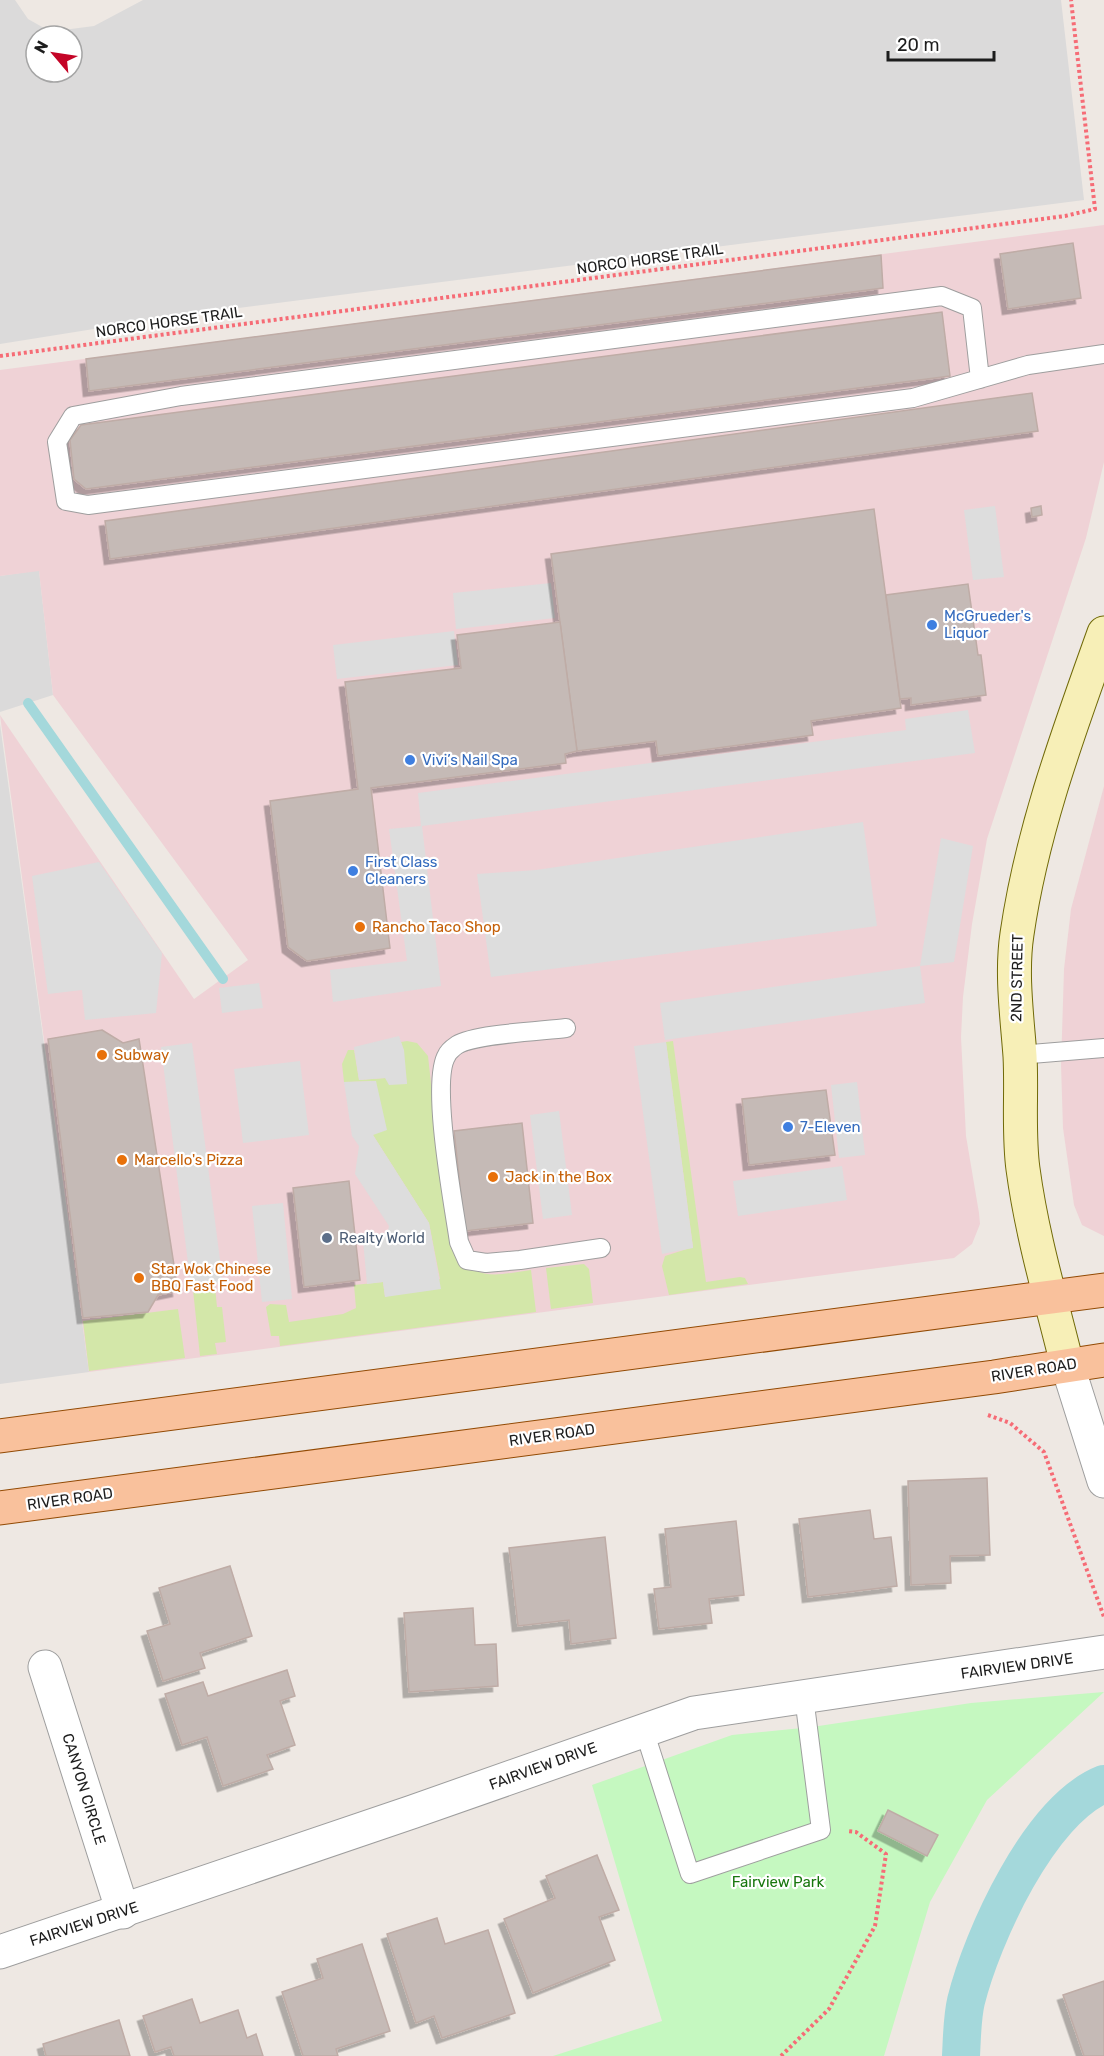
<svg xmlns="http://www.w3.org/2000/svg" width="1104" height="2056" viewBox="0 0 1104 2056" font-family="Rubik,sans-serif">
	<style>
		.residential { fill: #dbdada; fill-rule: evenodd }
		.commercial { fill: #efd2d6 }
		.grass { fill: #d3e7a9 }
		.park { fill: #c5f8c0 }
		.parking { fill: #ddd }
		.lines { fill: none; stroke-linecap: round; stroke-linejoin: round }
		.stream { stroke: #a4d8db; stroke-width: 10 }
		.canal { stroke: #a4d8db; stroke-width: 38 }
		.building { fill: #c5bab6; stroke: #bfaca6; stroke-width: 1.5; filter: url(#shadow) }
		.lane-casing { stroke: #9e9e9e; stroke-width: 20 }
		.street-casing { stroke: #9e9e9e; stroke-width: 35 }
		.secondary-casing { stroke: #706907; stroke-width: 35 }
		.primary-casing { stroke: #924a04; stroke-width: 35 }
		.path { stroke: #f66c76; stroke-width: 4; stroke-dasharray: 3 3; stroke-linecap: butt }
		.lane { stroke: #fff; stroke-width: 18 }
		.street { stroke: #fff; stroke-width: 33 }
		.secondary { stroke: #f7efb7; stroke-width: 33 }
		.primary { stroke: #f9c19c; stroke-width: 33 }
		.shop-dot { fill: #3f7fe0; stroke: #fff; stroke-width: 2 }
		.food-dot { fill: #e8710a; stroke: #fff; stroke-width: 2 }
		.service-dot { fill: #5c6f8a; stroke: #fff; stroke-width: 2 }
		.labels { text-anchor: middle; dominant-baseline: central; stroke-width: 4.5; stroke-linejoin: round; paint-order: stroke }
		.street-label { font-size: 15px; fill: #1d1d1d; stroke: #fff }
		.shop-label { font-size: 15px; fill: #366cbe; stroke: #fff; text-anchor: start }
		.food-label { font-size: 15px; fill: #c56008; stroke: #fff; text-anchor: start }
		.service-label { font-size: 15px; fill: #4e5e75; stroke: #fff; text-anchor: start }
		.park-label { font-size: 15px; fill: #18770e; stroke: #fff }
	</style>
	<defs>
		<filter id="shadow"><feDropShadow dx="-5.5" dy="5.5" stdDeviation="0" flood-color="#0004"/></filter>
	</defs>
	<rect width="100%" height="100%" fill="#eee8e3"/>
	<g class="residential">
		<path d="M0,0H15L28,19L44,28L71,29L94,26L143,0H1061L1084,200L175,316L0,344ZM36,36H72V72H36Z"/>
		<polygon points="39,570 53,695 0,712 0,576"/>
		<polygon points="0,724 89,1372 0,1384"/>
	</g>
	<g class="commercial">
		<polygon points="1104,225 1104,462 1086,538 987,839 972,924 963,997 961,1037 966,1136 979,1213 980,1224 972,1244 954,1258 89,1372 0,715 194,999 248,960 53,695 39,571 0,576 0,370"/>
		<polygon points="1104,786 1104,1236 1082,1225 1074,1205 1063,1128 1061,1065 1064,969 1071,909"/>
	</g>
	<g class="grass">
		<path d="M407,1041L417,1043L428,1056L437,1138L464,1263C484,1281 506,1273 531,1270L536,1312L280,1346L279,1336H271L266,1307L270,1304L286,1305L289,1322L343,1314L356,1308L354,1285L383,1282L385,1297L440,1279L429,1223L373,1135L376,1081L344,1082L342,1064L348,1050H354L359,1080L386,1078L407,1084L401,1042Z"/>
		<polygon points="673,1041 706,1282 740,1277 745,1278 748,1284 669,1295 662,1266 665,1256 693,1247 666,1042"/>
		<polygon points="584,1264 589,1269 593,1303 551,1309 546,1268"/>
		<polygon points="215,1287 217,1307 222,1307 226,1342 215,1343 217,1354 200,1356 193,1290"/>
		<polygon points="178,1309 185,1358 89,1371 83,1321"/>
	</g>
	<polygon class="park" points="1104,1692 987,1800 930,1902 884,2056 553,2056 662,2021 592,1785 732,1735 812,1727 971,1703"/>
	<g class="parking">
		<polygon points="995,506 1004,577 973,580 964,510"/>
		<polygon points="551,583 555,618 456,629 453,593"/>
		<polygon points="454,631 458,665 337,679 333,645"/>
		<polygon points="968,710 975,753 422,826 441,986 333,1002 330,970 407,961 389,829 421,826 418,793 906,730 905,719"/>
		<polygon points="863,822 877,926 491,977 477,874 536,870"/>
		<polygon points="941,838 973,846 954,962 920,966 925,1003 665,1040 660,1003 920,966"/>
		<polygon points="99,862 162,953 156,1013 85,1020 82,990 48,994 32,876"/>
		<polygon points="259,983 263,1008 222,1013 219,988"/>
		<polygon points="399,1036 404,1050 407,1084 389,1085 385,1078 359,1080 354,1047"/>
		<polygon points="666,1042 693,1248 662,1254 634,1046"/>
		<polygon points="192,1043 223,1283 191,1287 161,1047"/>
		<polygon points="300,1061 309,1135 243,1143 234,1069"/>
		<polygon points="376,1081 387,1130 373,1135 429,1223 441,1289 385,1297 383,1282 367,1284 363,1240 387,1235 389,1226 355,1174 359,1146 352,1136 344,1082"/>
		<polygon points="857,1082 865,1155 839,1158 831,1085"/>
		<polygon points="559,1111 572,1215 543,1219 530,1115"/>
		<polygon points="842,1166 847,1200 738,1216 733,1181"/>
		<polygon points="283,1203 292,1299 262,1302 252,1206"/>
	</g>
	<g class="lines">
		<polyline class="stream" points="28,703 223,979"/>
		<path class="canal" d="M961,2056C962,2038 962,2018 966,2001C982,1937 1039,1810 1104,1784"/>
	</g>
	<g class="building">
		<polygon points="1073,243 1081,298 1008,309 1000,254"/>
		<polygon points="881,255 883,288 89,391 86,359"/>
		<polygon points="942,312 950,376 86,489 74,479 70,440 81,425"/>
		<polygon points="1032,393 1038,431 110,559 105,521"/>
		<polygon points="1041,506 1042,515 1032,517 1031,508"/>
		<polygon points="874,509 901,708 811,721 813,735 658,756 656,741 577,751 551,554"/>
		<polygon points="968,584 978,655 981,655 986,695 911,705 911,698 900,699 886,595"/>
		<polygon points="560,622 577,751 565,754 566,763 371,788 390,948 307,961 288,947 270,801 358,789 345,682 461,668 457,635"/>
		<polygon points="102,1030 123,1043 139,1039 178,1291 158,1295 148,1312 83,1318 48,1039"/>
		<polygon points="826,1090 835,1155 749,1165 742,1099"/>
		<polygon points="522,1123 533,1223 465,1231 454,1131"/>
		<polygon points="349,1181 360,1280 304,1287 293,1188"/>
		<polygon points="987,1478 990,1555 950,1556 951,1583 911,1585 908,1481"/>
		<polygon points="870,1510 874,1539 891,1537 897,1586 808,1597 799,1519"/>
		<polygon points="736,1521 744,1595 709,1599 712,1623 659,1629 654,1589 671,1587 665,1529"/>
		<polygon points="605,1537 616,1638 571,1644 569,1620 518,1626 509,1548"/>
		<polygon points="230,1566 252,1636 200,1653 205,1668 163,1681 147,1631 170,1624 159,1588"/>
		<polygon points="473,1608 475,1645 496,1644 498,1686 409,1692 404,1613"/>
		<polygon points="287,1670 295,1696 280,1701 295,1745 267,1755 273,1769 223,1786 207,1737 182,1745 165,1694 203,1682 208,1696"/>
		<polygon points="888,1810 938,1835 927,1856 878,1831"/>
		<polygon points="597,1855 619,1910 599,1917 615,1960 533,1993 504,1919 555,1898 546,1876"/>
		<polygon points="437,1918 445,1944 488,1930 515,2013 442,2038 434,2016 416,2023 387,1934"/>
		<polygon points="362,1944 390,2031 336,2049 338,2056 303,2056 282,1992 323,1978 317,1959"/>
		<polygon points="1104,1981 1104,2056 1084,2056 1063,1995"/>
		<polygon points="192,1999 200,2023 238,2010 247,2038 256,2034 263,2056 174,2056 171,2047 155,2052 143,2016"/>
		<polygon points="119,2020 130,2056 46,2056 43,2044"/>
	</g>
	<g class="lines">
		<g class="lane-casing">
			<g id="lane">
				<polyline points="980,379 972,308 942,296 181,396 73,416 57,442 66,501 88,505 913,398 1028,365 1104,354"/>
				<path d="M566,1028C542,1031 475,1034 457,1045C454,1047 448,1052 447,1055C430,1081 454,1207 459,1242L467,1260L486,1263L520,1260L601,1248"/>
				<polyline points="1019,1055 1104,1048"/>
				<polyline points="644,1730 690,1874 821,1830 804,1697"/>
			</g>
		</g>
		<g class="street-casing">
			<g id="street">
				<polyline points="1067,1364 1104,1481"/>
				<polyline points="45,1667 123,1912"/>
				<polyline points="0,1952 412,1812 694,1713 1104,1652"/>
			</g>
		</g>
		<g class="secondary-casing">
			<path id="secondary" d="M1067,1364C1051,1299 1032,1236 1023,1169C1018,1132 1022,1093 1020,1056C1017,1016 1011,973 1017,934C1032,830 1069,731 1104,633"/>
		</g>
		<g class="primary-casing">
			<g id="primary">
				<polyline points="0,1436 1104,1290"/>
				<polyline points="0,1508 994,1377 1104,1360"/>
			</g>
		</g>
		<g class="path">
			<polyline points="0,356 1065,216 1095,209 1071,0"/>
			<polyline points="988,1415 1010,1423 1044,1452 1104,1617"/>
			<polyline points="781,2056 829,2009 875,1926 886,1854 856,1832 847,1831"/>
		</g>
		<use href="#lane" class="lane"/>
		<use href="#street" class="street"/>
		<use href="#secondary" class="secondary"/>
		<use href="#primary" class="primary"/>
	</g>
	<g class="shop-dot">
		<circle cx="932" cy="625" r="6"/>
		<circle cx="410" cy="760" r="6"/>
		<circle cx="353" cy="871" r="6"/>
		<circle cx="788" cy="1127" r="6"/>
	</g>
	<g class="food-dot">
		<circle cx="360" cy="927" r="6"/>
		<circle cx="102" cy="1055" r="6"/>
		<circle cx="122" cy="1160" r="6"/>
		<circle cx="493" cy="1177" r="6"/>
		<circle cx="139" cy="1278" r="6"/>
	</g>
	<circle class="service-dot" cx="327" cy="1238" r="6"/>
	<g class="labels">
		<g class="street-label">
			<text transform="translate(650 259) rotate(-8)">NORCO HORSE TRAIL</text>
			<text transform="translate(169 322) rotate(-8)">NORCO HORSE TRAIL</text>
			<text transform="translate(1017 978) rotate(-89)">2ND STREET</text>
			<text transform="translate(1034 1370) rotate(-9)">RIVER ROAD</text>
			<text transform="translate(552 1435) rotate(-8)">RIVER ROAD</text>
			<text transform="translate(70 1499) rotate(-8)">RIVER ROAD</text>
			<text transform="translate(1017 1666) rotate(-8)">FAIRVIEW DRIVE</text>
			<text transform="translate(543 1766) rotate(-20)">FAIRVIEW DRIVE</text>
			<text transform="translate(84 1789) rotate(73)">CANYON CIRCLE</text>
			<text transform="translate(84 1924) rotate(-18)">FAIRVIEW DRIVE</text>
		</g>
		<g class="shop-label">
			<text x="944" y="616">McGrueder's<tspan x="944" dy="17">Liquor</tspan></text>
			<text x="422" y="760">Vivi’s Nail Spa</text>
			<text x="365" y="862">First Class<tspan x="365" dy="17">Cleaners</tspan></text>
			<text x="800" y="1127">7-Eleven</text>
		</g>
		<g class="food-label">
			<text x="372" y="927">Rancho Taco Shop</text>
			<text x="114" y="1055">Subway</text>
			<text x="134" y="1160">Marcello's Pizza</text>
			<text x="505" y="1177">Jack in the Box</text>
			<text x="151" y="1269">Star Wok Chinese<tspan x="151" dy="17">BBQ Fast Food</tspan></text>
		</g>
		<g class="service-label">
			<text x="339" y="1238">Realty World</text>
		</g>
		<g class="park-label">
			<text x="778" y="1882">Fairview Park</text>
		</g>
	</g>
	<g transform="translate(54 54) rotate(299)"><circle r="28" fill="#ffffff" stroke="#a5a5a5" stroke-width="1.5"/>
	<path d="M0-4.5L10 22L0 15L-10 22Z" fill="#c40527"/>
	<text y="-9" font-size="16" font-weight="bold" text-anchor="middle" fill="#1d1d1d">N</text>
	</g>
	<path d="M888 51v9h106v-9" fill="none" stroke="#1d1d1d" stroke-width="3"/>
	<text x="897" y="51" font-size="18" fill="#1d1d1d" stroke="#ffffff" stroke-width="4.5" paint-order="stroke">20 m</text>
</svg>
